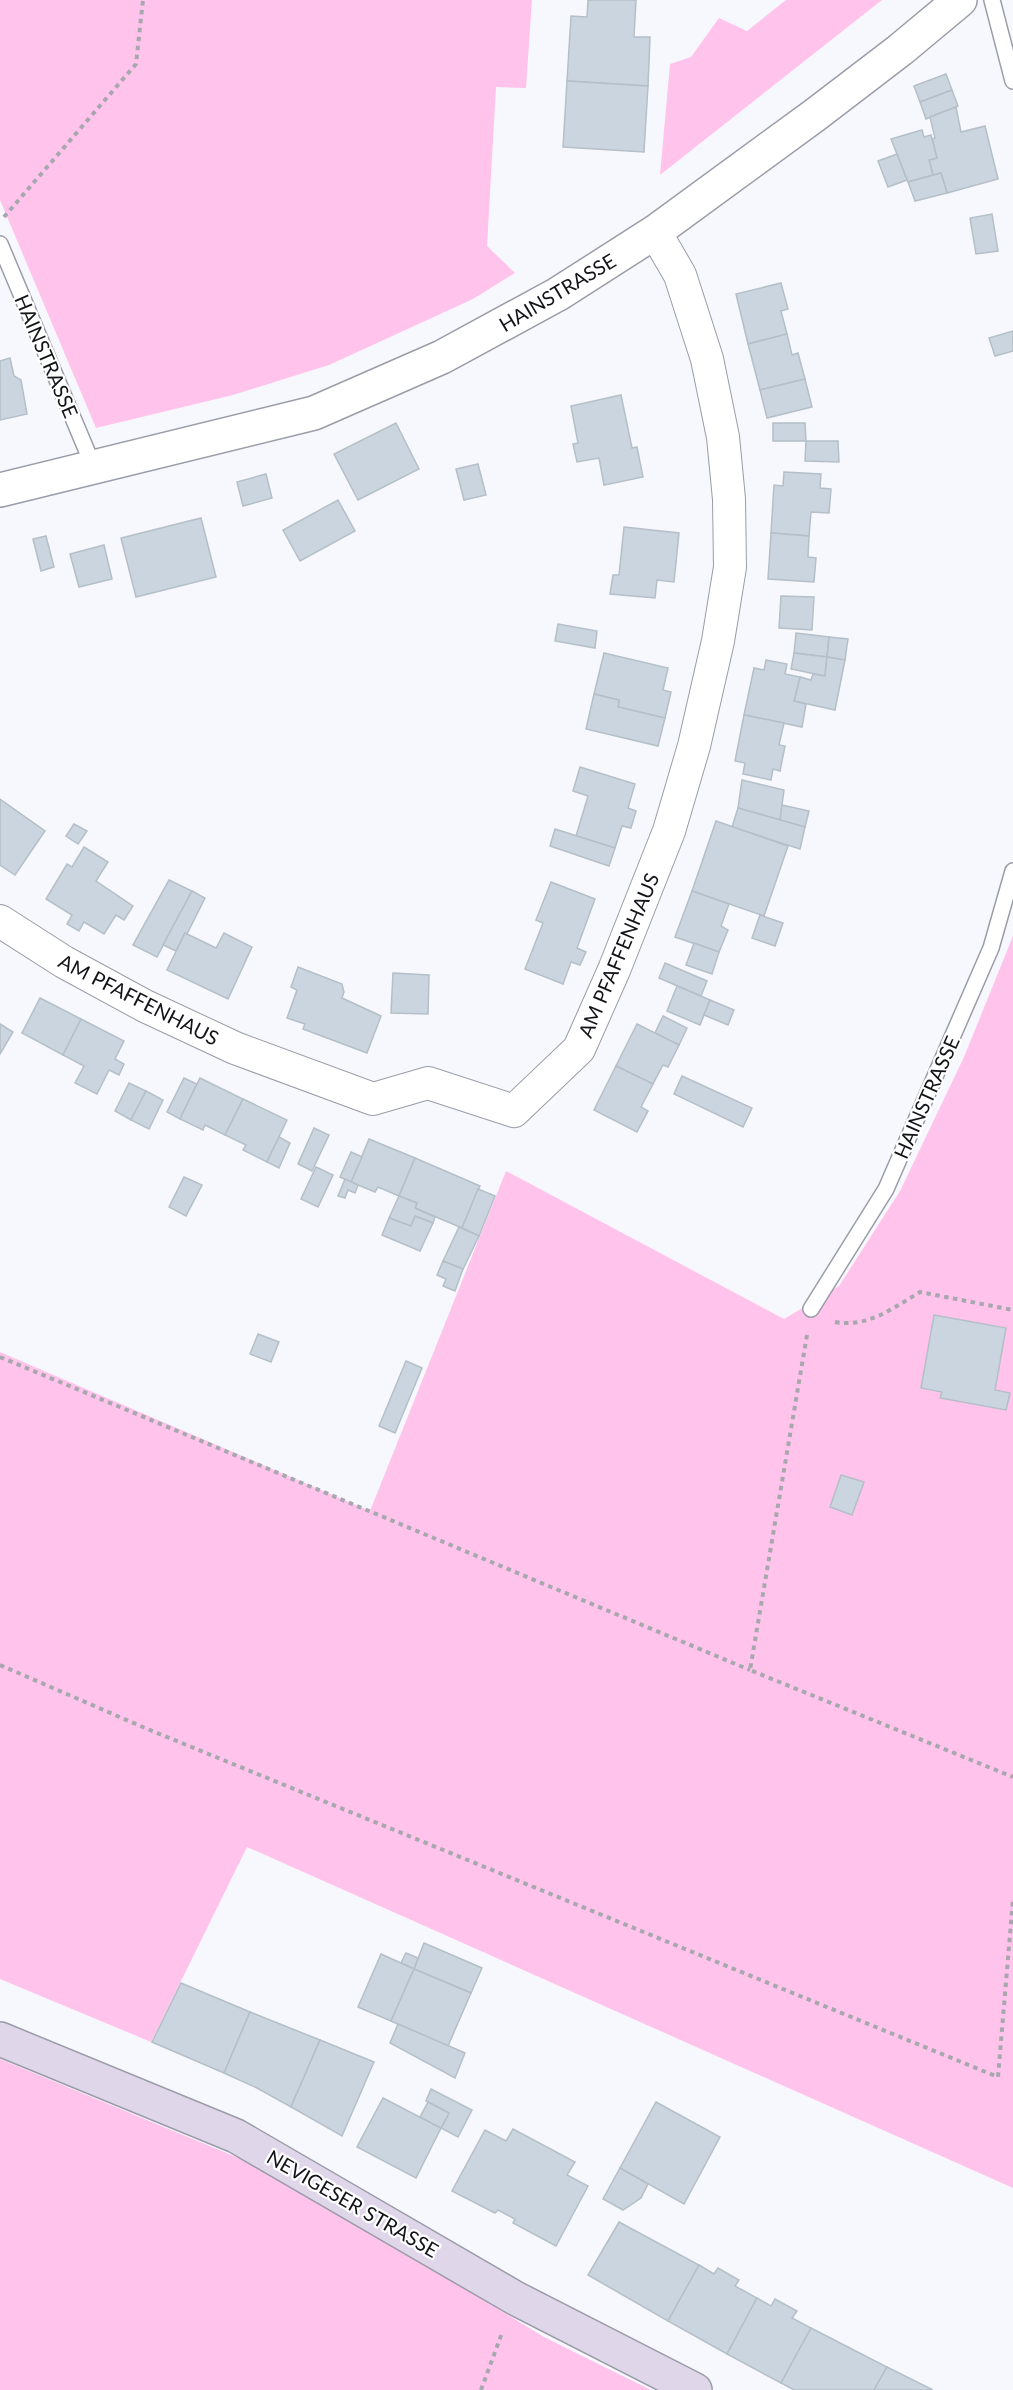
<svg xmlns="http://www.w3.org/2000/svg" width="1013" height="2390" viewBox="0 0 1013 2390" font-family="Lato,sans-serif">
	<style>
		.green { fill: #ffc3ec }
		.building { fill: #cbd5df; stroke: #b4bfc8; stroke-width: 1.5 }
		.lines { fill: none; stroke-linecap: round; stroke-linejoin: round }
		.service-casing { stroke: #9a9ca8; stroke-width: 18 }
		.minor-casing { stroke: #9a9ca8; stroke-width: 34 }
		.tertiary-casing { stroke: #9a9ca8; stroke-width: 36 }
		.secondary-casing { stroke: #9a9ca8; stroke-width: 36 }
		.path { stroke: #a7a8ad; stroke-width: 4; stroke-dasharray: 4.5 4.5; stroke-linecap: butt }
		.service { stroke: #fff; stroke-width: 15 }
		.minor { stroke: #fff; stroke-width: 32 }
		.tertiary { stroke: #fff; stroke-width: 33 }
		.secondary { stroke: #e0d6ea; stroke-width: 33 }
		.labels { text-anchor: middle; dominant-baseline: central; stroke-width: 4.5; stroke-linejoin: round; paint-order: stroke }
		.street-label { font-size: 20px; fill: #131418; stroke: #fff }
	</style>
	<rect width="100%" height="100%" fill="#f7f8fe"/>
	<g class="green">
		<polygon points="0,0 532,0 526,88 496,87 487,246 515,273 473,299 329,365 233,395 96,428 0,200"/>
		<polygon points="786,0 882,0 660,175 670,64 691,57 719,18 747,31"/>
		<polygon points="1013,936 1013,2188 247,1847 151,2042 0,1979 0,1352 370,1511 506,1171 784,1319 839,1286 900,1191 964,1057"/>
		<polygon points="0,2059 277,2174 544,2337 651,2390 0,2390"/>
	</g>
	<g class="building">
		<polygon points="588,0 636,0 634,37 650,37 648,86 567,81 571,16 587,17"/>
		<polygon points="946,74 952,90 920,102 914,86"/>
		<polygon points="567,81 648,86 644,152 563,147"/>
		<polygon points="952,90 958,106 926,119 920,102"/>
		<polygon points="956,107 961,132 985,126 998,179 947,193 941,173 933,175 929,160 937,158 932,139 935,138 930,117"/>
		<polygon points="922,130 924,137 931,135 937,158 929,160 933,175 908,182 891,139"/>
		<polygon points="897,154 907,180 888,187 878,161"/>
		<polygon points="941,173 947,193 915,201 908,182"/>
		<polygon points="992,214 998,251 976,254 970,218"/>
		<polygon points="781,283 788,309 781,311 787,334 748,344 736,294"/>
		<polygon points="1013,331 1013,351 995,356 989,338"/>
		<polygon points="787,334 792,355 798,353 805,379 760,390 748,344"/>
		<polygon points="10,358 14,376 21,380 27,414 0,420 0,361"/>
		<polygon points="805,379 812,407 767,418 760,390"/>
		<polygon points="621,395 632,448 637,447 643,477 604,485 599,458 577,462 573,444 578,443 571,406"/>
		<polygon points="396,423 419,469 358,500 334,454"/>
		<polygon points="773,423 805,423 806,441 773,441"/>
		<polygon points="806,441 838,441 839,462 805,461"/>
		<polygon points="478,464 486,495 464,500 456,469"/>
		<polygon points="784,472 821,474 820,488 831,489 829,513 811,512 809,536 771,533 774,485 783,486"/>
		<polygon points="266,474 272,498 243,506 237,482"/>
		<polygon points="338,500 355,531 300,561 283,530"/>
		<polygon points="201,518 216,577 136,597 121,538"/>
		<polygon points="624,527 679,533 674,582 657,580 655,598 610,594 613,575 619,575"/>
		<polygon points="771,533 809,536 808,557 816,558 814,582 768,579"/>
		<polygon points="46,536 54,567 41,571 33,539"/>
		<polygon points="104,545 112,579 79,587 70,554"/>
		<polygon points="781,596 814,597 812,630 779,628"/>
		<polygon points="558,624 597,631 595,648 555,641"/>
		<polygon points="796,633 829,637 827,657 794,653"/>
		<polygon points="829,637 848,639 845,660 827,657"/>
		<polygon points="604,653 668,668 663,690 671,692 665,718 618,707 619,700 594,694"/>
		<polygon points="794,653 827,657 825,676 791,669"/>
		<polygon points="827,657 845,660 835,710 794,701 800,677 811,680 813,674 825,676"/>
		<polygon points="766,660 787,664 785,674 800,677 794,701 806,704 802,727 744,715 754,668 764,670"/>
		<polygon points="594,694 619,700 618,707 665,718 658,746 586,729"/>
		<polygon points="744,715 784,723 779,745 785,746 780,771 773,769 771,780 743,774 745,763 735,761"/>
		<polygon points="580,767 635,784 628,808 636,811 631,828 622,826 615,848 576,836 588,796 573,791"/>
		<polygon points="742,780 784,790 780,820 738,808"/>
		<polygon points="0,799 45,831 15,875 0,865"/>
		<polygon points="782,805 809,811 805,827 780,820"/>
		<polygon points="738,808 805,827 800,849 732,827"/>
		<polygon points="716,821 788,846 764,916 692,891"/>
		<polygon points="74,824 87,831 78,844 66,836"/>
		<polygon points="555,829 615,848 609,866 550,846"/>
		<polygon points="84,847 108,862 96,881 133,906 124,920 116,915 104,934 84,922 79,931 67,924 72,915 46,899 67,864 72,867"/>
		<polygon points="169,880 192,891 157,957 133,945"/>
		<polygon points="551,882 595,899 577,948 586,952 580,965 571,962 563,984 525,969 543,923 536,920"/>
		<polygon points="192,891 205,898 187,934 185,933 176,951 163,945"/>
		<polygon points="692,891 729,904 721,926 728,930 719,952 675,937"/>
		<polygon points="760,915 783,923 775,946 752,938"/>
		<polygon points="185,933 216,948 224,933 252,947 228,999 167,970"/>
		<polygon points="694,943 719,952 712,974 686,965"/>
		<polygon points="665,963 707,981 701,996 659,978"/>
		<polygon points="298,967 342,984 344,992 342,998 381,1016 367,1053 303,1029 305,1024 287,1018 297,990 291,987"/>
		<polygon points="393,973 429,975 428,1014 391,1013"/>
		<polygon points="677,986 710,1000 700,1025 667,1011"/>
		<polygon points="40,998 81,1019 63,1055 22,1033"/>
		<polygon points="710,1000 734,1010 728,1025 704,1015"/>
		<polygon points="663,1016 687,1028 679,1045 655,1033"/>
		<polygon points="81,1019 124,1041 115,1059 124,1064 119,1075 109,1070 97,1094 75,1083 84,1066 63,1055"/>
		<polygon points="0,1024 13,1032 0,1054"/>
		<polygon points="637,1024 679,1045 668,1067 663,1065 653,1084 616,1066"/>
		<polygon points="616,1066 653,1084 641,1107 648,1111 637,1132 594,1110"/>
		<polygon points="682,1076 752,1108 743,1127 674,1094"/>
		<polygon points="184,1078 197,1084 180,1119 167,1112"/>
		<polygon points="200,1078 243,1099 225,1135 205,1125 203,1130 180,1119"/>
		<polygon points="129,1083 146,1091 131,1120 115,1111"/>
		<polygon points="146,1091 163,1100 149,1129 131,1120"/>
		<polygon points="243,1099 287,1120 267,1162 243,1150 246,1145 225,1135"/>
		<polygon points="314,1128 329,1135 312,1171 298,1164"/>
		<polygon points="279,1137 290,1143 279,1168 267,1162"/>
		<polygon points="369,1139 415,1158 399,1196 378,1187 375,1192 351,1182"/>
		<polygon points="351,1152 362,1157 351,1182 340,1177"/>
		<polygon points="415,1158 480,1186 462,1228 415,1208 417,1203 399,1196"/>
		<polygon points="316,1167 333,1175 318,1207 301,1199"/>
		<polygon points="184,1177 202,1185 186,1216 169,1207"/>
		<polygon points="345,1179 358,1185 355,1193 348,1190 345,1198 338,1196"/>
		<polygon points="478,1189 495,1196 479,1236 462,1228"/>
		<polygon points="399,1196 417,1203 415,1208 435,1217 433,1223 415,1216 411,1226 389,1218"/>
		<polygon points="415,1216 433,1223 420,1251 382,1235 389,1218 411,1226"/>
		<polygon points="459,1227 479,1236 463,1269 443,1261"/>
		<polygon points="443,1261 463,1269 455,1291 443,1286 446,1279 437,1275"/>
		<polygon points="934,1315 1006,1328 995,1390 1010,1393 1006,1410 940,1398 942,1392 921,1388"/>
		<polygon points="258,1334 279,1342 271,1362 250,1354"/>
		<polygon points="406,1361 422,1368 395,1433 379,1426"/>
		<polygon points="841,1475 864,1482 852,1515 830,1507"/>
		<polygon points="424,1943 482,1968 471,1993 414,1969"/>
		<polygon points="406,1953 418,1958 414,1969 401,1963"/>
		<polygon points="381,1954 414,1969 391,2021 358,2007"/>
		<polygon points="414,1969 471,1993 448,2046 391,2021"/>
		<polygon points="181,1983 250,2012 224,2073 152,2042"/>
		<polygon points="250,2012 320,2040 291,2107 257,2088 224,2073"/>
		<polygon points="398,2024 465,2053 455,2078 390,2043"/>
		<polygon points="320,2040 374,2062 342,2136 291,2107"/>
		<polygon points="431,2089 472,2110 458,2137 441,2128 449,2113 426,2101"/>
		<polygon points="383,2098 441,2128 416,2178 357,2147"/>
		<polygon points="428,2102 449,2113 441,2128 420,2117"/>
		<polygon points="656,2102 720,2137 684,2204 620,2168"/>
		<polygon points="513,2129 575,2162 567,2175 588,2186 556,2246 513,2223 515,2219 498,2210 495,2213 452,2191 485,2130 506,2141"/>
		<polygon points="620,2168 648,2184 641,2198 623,2210 603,2199"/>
		<polygon points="619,2222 699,2265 668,2321 588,2275"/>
		<polygon points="699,2265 714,2274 718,2268 739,2280 735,2286 757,2298 727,2354 668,2321"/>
		<polygon points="757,2298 771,2306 775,2299 797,2311 792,2318 811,2328 781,2383 727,2354"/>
		<polygon points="811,2328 887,2367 874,2390 794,2390 781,2383"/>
		<polygon points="887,2367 933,2390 874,2390"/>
	</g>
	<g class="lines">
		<g class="service-casing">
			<g id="service">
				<polyline points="992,0 1013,81"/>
				<polyline points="0,244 94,468"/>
				<polyline points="811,1309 886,1189 991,948 1013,871"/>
			</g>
		</g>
		<g class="minor-casing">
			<polyline id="minor" points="0,921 64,962 145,1006 235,1048 373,1099 428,1083 514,1111 579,1049 614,970 669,831 694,746 718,641 730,567 729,499 723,437 707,359 680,275 655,232"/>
		</g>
		<g class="tertiary-casing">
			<polyline id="tertiary" points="0,490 314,413 442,357 558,294 655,232 815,115 900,50 960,0"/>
		</g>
		<g class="secondary-casing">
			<polyline id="secondary" points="0,2039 236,2136 515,2298 695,2390"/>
		</g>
		<g class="path">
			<polyline points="4,217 136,64 143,0"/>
			<path d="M835,1322C868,1328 893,1308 920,1292L1013,1310"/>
			<polyline points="807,1335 750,1670 1013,1777"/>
			<polyline points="0,1357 750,1670"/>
			<polyline points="0,1665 145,1728 998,2077 1013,1899"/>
			<polyline points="481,2390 502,2333"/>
		</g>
		<use href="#service" class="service"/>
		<use href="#minor" class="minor"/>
		<use href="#tertiary" class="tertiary"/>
		<use href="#secondary" class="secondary"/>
	</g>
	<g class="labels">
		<g class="street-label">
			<text transform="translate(557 292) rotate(-31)">HAINSTRASSE</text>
			<text transform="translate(47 356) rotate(67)">HAINSTRASSE</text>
			<text transform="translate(618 955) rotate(-67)">AM PFAFFENHAUS</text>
			<text transform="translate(139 999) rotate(27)">AM PFAFFENHAUS</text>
			<text transform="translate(926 1097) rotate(-66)">HAINSTRASSE</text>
			<text transform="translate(353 2203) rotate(30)">NEVIGESER STRASSE</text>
		</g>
	</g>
</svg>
